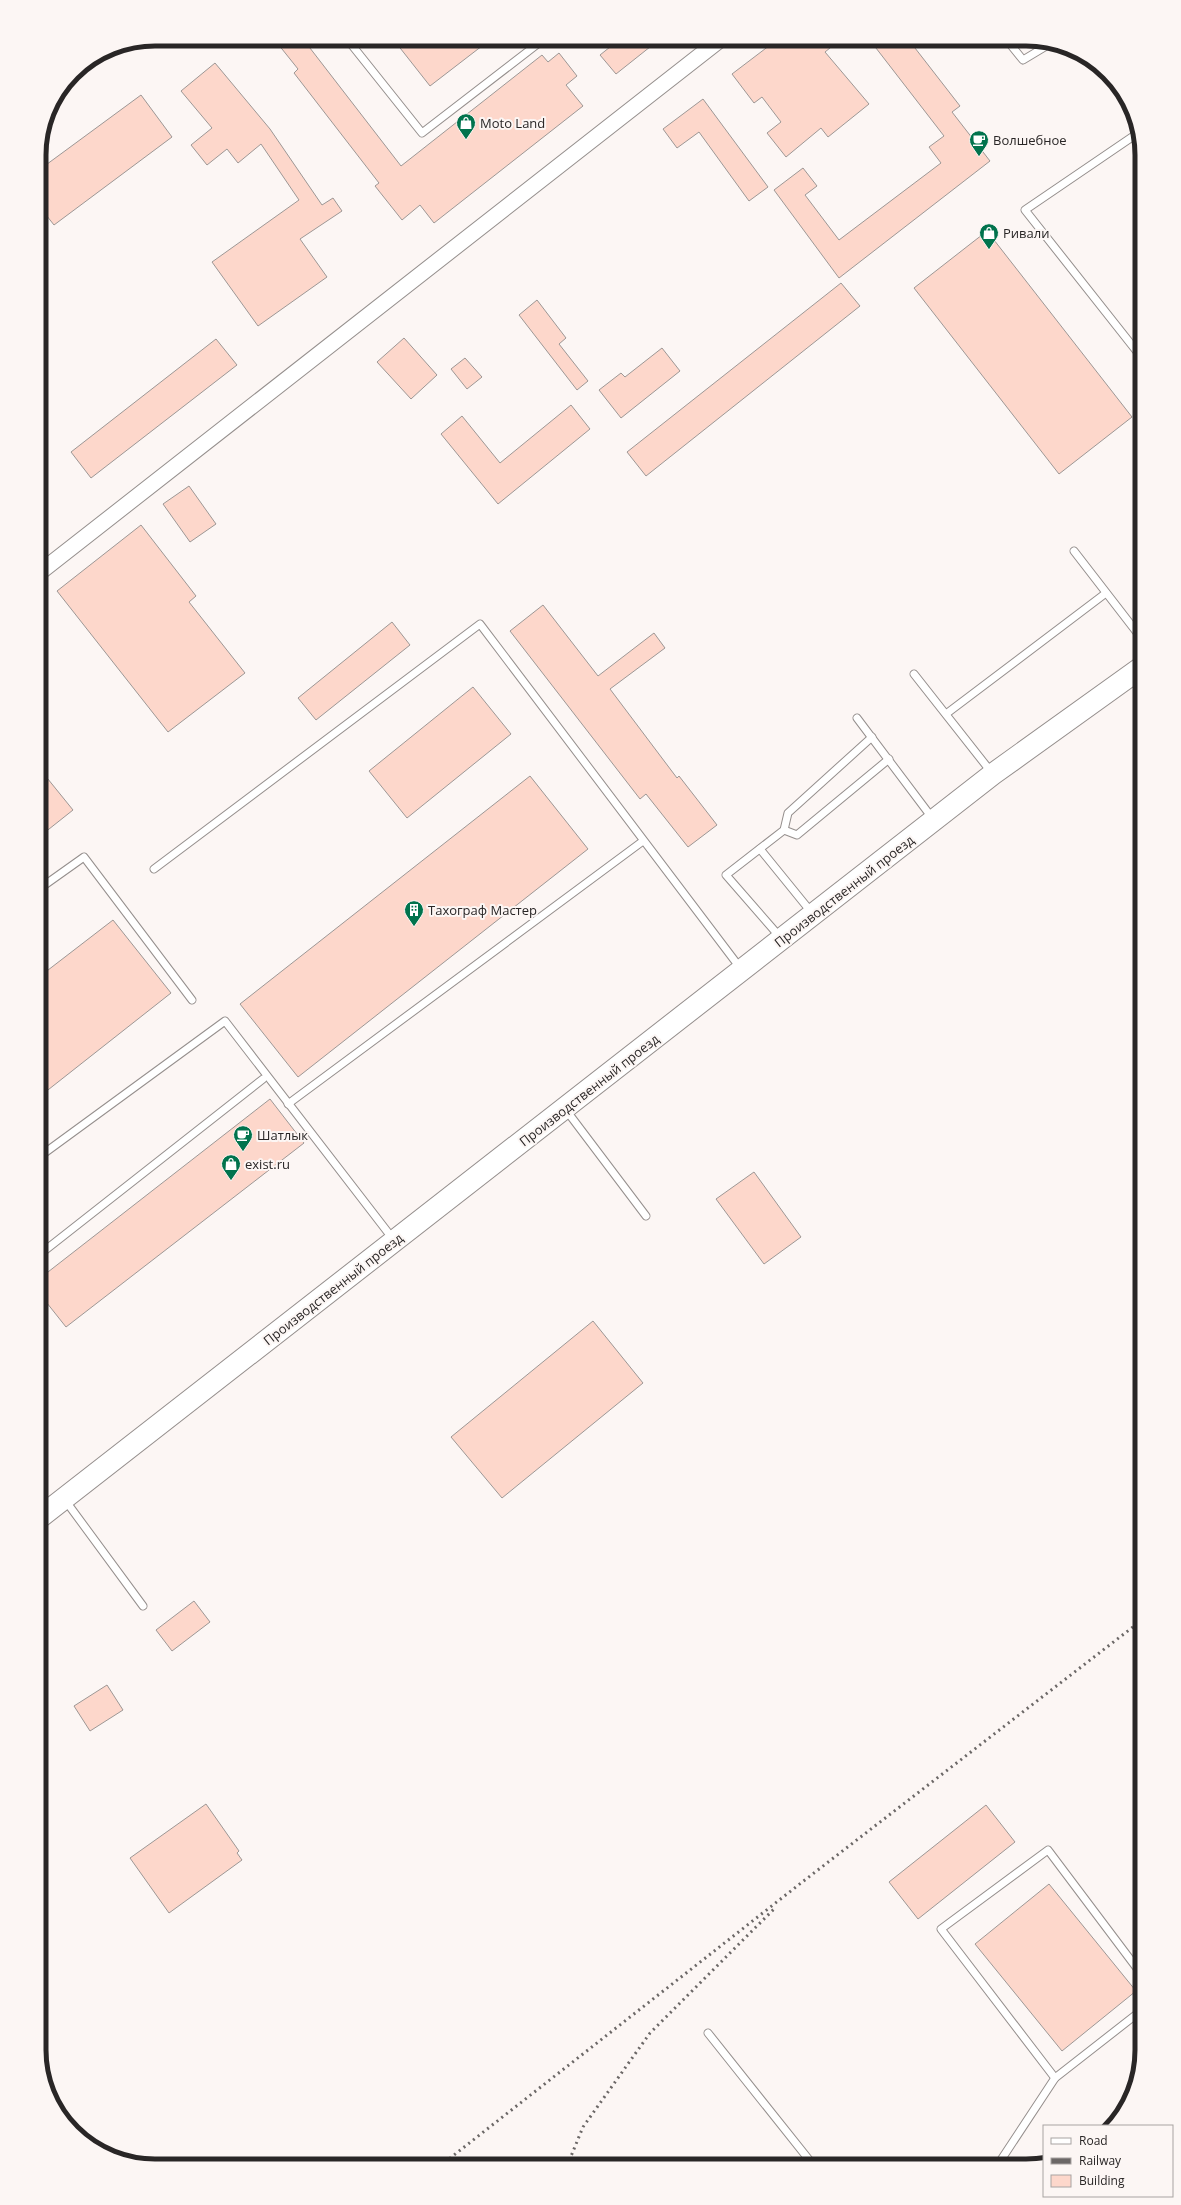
<svg xmlns="http://www.w3.org/2000/svg" width="1181" height="2205" viewBox="0 0 1181 2205" font-family="'Open Sans',sans-serif">
	<style>
		.building { fill: #fdd7cb; stroke: #9d9795 }
		.lines { fill: none; stroke-linecap: round; stroke-linejoin: round }
		.lane-casing { stroke: #958f8d; stroke-width: 9 }
		.street-casing { stroke: #958f8d; stroke-width: 17 }
		.secondary-casing { stroke: #958f8d; stroke-width: 23 }
		.lane { stroke: #fff; stroke-width: 7 }
		.street { stroke: #fff; stroke-width: 15 }
		.secondary { stroke: #fff; stroke-width: 21 }
		.rail { stroke: #6b6766; stroke-width: 3; stroke-dasharray: 2 4; stroke-linecap: butt }
		.labels { text-anchor: middle; dominant-baseline: central; stroke-width: 4; stroke-linejoin: round; paint-order: stroke }
		.poi-label { font-size: 13px; fill: #292626; stroke: #fcf6f4; text-anchor: start }
		.street-label { font-size: 13px; fill: #292626; stroke: #fcf6f4 }
		.rim { fill: none; stroke: #292626; stroke-width: 5 }
	</style>
	<rect width="100%" height="100%" fill="#fcf6f4"/>
	<g class="building">
		<polygon points="274,39 303,39 401,166 542,55 548,62 559,53 577,76 566,85 583,106 434,223 420,205 402,220 375,186 379,183 294,73 298,69"/>
		<polygon points="393,39 491,39 430,86"/>
		<polygon points="620,39 660,39 616,74 600,55"/>
		<polygon points="778,39 841,39 825,52 869,104 828,137 821,128 786,157 767,133 781,122 762,97 754,103 732,74"/>
		<polygon points="869,39 908,39 960,106 952,112 990,161 839,278 774,190 803,168 817,186 805,195 839,240 941,163 929,147 944,136"/>
		<polygon points="215,63 270,129 322,205 333,198 342,211 300,239 327,277 258,326 212,262 299,200 261,144 238,163 227,149 207,165 191,145 212,128 181,91"/>
		<polygon points="141,95 172,137 54,225 39,206 39,170"/>
		<polygon points="703,99 768,187 749,201 699,132 677,148 663,129"/>
		<polygon points="987,231 1132,417 1059,474 914,288"/>
		<polygon points="841,283 860,306 646,476 627,452"/>
		<polygon points="537,300 566,338 559,344 588,381 577,390 519,315"/>
		<polygon points="404,338 437,375 411,399 377,362"/>
		<polygon points="216,339 237,365 91,478 71,452"/>
		<polygon points="662,348 680,371 621,418 599,390 621,373 625,377"/>
		<polygon points="465,358 482,377 467,389 451,369"/>
		<polygon points="571,405 590,429 498,504 441,434 462,416 500,463"/>
		<polygon points="189,486 216,524 190,542 163,504"/>
		<polygon points="141,525 196,596 189,602 245,673 168,732 57,591"/>
		<polygon points="543,605 598,676 654,633 665,648 610,689 677,778 679,776 717,825 688,847 646,794 640,799 510,631"/>
		<polygon points="392,622 410,645 316,720 298,698"/>
		<polygon points="473,687 511,734 407,818 369,771"/>
		<polygon points="39,768 73,810 39,837"/>
		<polygon points="530,776 588,849 298,1077 240,1004"/>
		<polygon points="113,920 171,993 39,1097 39,977"/>
		<polygon points="270,1099 304,1143 66,1327 39,1293 39,1279"/>
		<polygon points="754,1172 801,1237 764,1264 716,1199"/>
		<polygon points="593,1321 643,1383 502,1498 451,1437"/>
		<polygon points="194,1601 210,1622 172,1651 156,1630"/>
		<polygon points="107,1685 123,1710 90,1731 74,1706"/>
		<polygon points="206,1804 239,1851 237,1853 242,1860 169,1913 130,1858"/>
		<polygon points="986,1805 1015,1842 918,1919 889,1882"/>
		<polygon points="1049,1884 1136,1991 1062,2051 975,1944"/>
	</g>
	<g class="lines">
		<g class="lane-casing">
			<g id="lane">
				<polyline points="347,39 422,133 544,39"/>
				<polyline points="1006,39 1023,60 1048,45"/>
				<polyline points="1138,133 1025,210 1142,358"/>
				<polyline points="1074,551 1142,639"/>
				<polyline points="914,674 992,773"/>
				<polyline points="946,714 1106,593"/>
				<polyline points="857,718 933,819"/>
				<polyline points="784,830 797,835 889,759"/>
				<polyline points="760,849 812,913"/>
				<polyline points="154,869 480,624 741,969"/>
				<polyline points="39,889 84,857 192,1000"/>
				<polyline points="780,937 726,875 784,830 788,813 872,737"/>
				<polyline points="288,1104 643,841"/>
				<polyline points="566,1110 646,1216"/>
				<polyline points="39,1157 225,1021 393,1239"/>
				<polyline points="39,1255 263,1079"/>
				<polyline points="65,1500 143,1606"/>
				<polyline points="1142,2010 1055,2078 941,1929 1048,1850 1142,1975"/>
				<polyline points="708,2033 814,2166"/>
				<polyline points="1001,2166 999,2163 1055,2078"/>
			</g>
		</g>
		<g class="street-casing">
			<polyline id="street" points="39,573 721,39"/>
		</g>
		<g class="secondary-casing">
			<polyline id="secondary" points="39,1518 993,774 1142,667"/>
		</g>
		<use href="#lane" class="lane"/>
		<use href="#street" class="street"/>
		<use href="#secondary" class="secondary"/>
		<g class="rail">
			<polyline points="440,2166 801,1883 1142,1620"/>
			<polyline points="567,2166 583,2127 650,2033 774,1909"/>
		</g>
	</g>
	<defs>
		<g id="shop-pin" transform="scale(1)"><path d="M0 17L-7.5 6A9.5 9.5 0 1 1 7.5 6Z" fill="#01734d" stroke="#fcf6f4"/><path d="M-5-2.5h2.3a2.7 3.5 0 0 1 5.4 0H5L5.5 6h-11ZM-1.5-2.5h3a1.5 2.3 0 0 0-3 0Z" fill="#fff"/></g>
		<g id="cafe-pin" transform="scale(1)"><path d="M0 17L-7.5 6A9.5 9.5 0 1 1 7.5 6Z" fill="#01734d" stroke="#fcf6f4"/><path d="M-5.5-4.5H6V0H3Q3 3.5 0 3.5H-2.5Q-5.5 3.5-5.5 0ZM3-3.2v2h1.7v-2ZM-6 4.5H4V6H-6Z" fill="#fff"/></g>
		<g id="building-pin" transform="scale(1)"><path d="M0 17L-7.5 6A9.5 9.5 0 1 1 7.5 6Z" fill="#01734d" stroke="#fcf6f4"/><path d="M-4-6H4V6H1V3H-1V6H-4ZM-2.5-4.3h1.7v1.8h-1.7ZM.8-4.3h1.7v1.8H.8ZM-2.5-1h1.7V.8h-1.7ZM.8-1h1.7V.8H.8Z" fill="#fff"/></g>
	</defs>
	<g fill-rule="evenodd">
		<use href="#shop-pin" x="466" y="123"/>
		<use href="#cafe-pin" x="979" y="140"/>
		<use href="#shop-pin" x="989" y="233"/>
		<use href="#building-pin" x="414" y="910"/>
		<use href="#cafe-pin" x="243" y="1135"/>
		<use href="#shop-pin" x="231" y="1164"/>
	</g>
	<g class="labels">
		<g class="poi-label">
			<text x="480" y="123">Moto Land</text>
			<text x="993" y="140">Волшебное</text>
			<text x="1003" y="233">Ривали</text>
			<text x="428" y="910">Тахограф Мастер</text>
			<text x="257" y="1135">Шатлык</text>
			<text x="245" y="1164">exist.ru</text>
		</g>
		<g class="street-label">
			<text transform="translate(844 891) rotate(-38)">Производственный проезд</text>
			<text transform="translate(589 1090) rotate(-38)">Производственный проезд</text>
			<text transform="translate(333 1289) rotate(-38)">Производственный проезд</text>
		</g>
	</g>
	<path d="M0 0H1181V2205H0ZM155 46H1026A109 109 0 0 1 1135 155V2050A109 109 0 0 1 1026 2159H155A109 109 0 0 1 46 2050V155A109 109 0 0 1 155 46Z" fill="#fcf6f4" fill-rule="evenodd"/>
	<path class="rim" d="M155 46H1026A109 109 0 0 1 1135 155V2050A109 109 0 0 1 1026 2159H155A109 109 0 0 1 46 2050V155A109 109 0 0 1 155 46Z"/>
	<rect x="1043" y="2125" width="130" height="72" fill="#fcf6f4" stroke="#a8a3a2"/>
	<rect x="1051" y="2138" width="20" height="6" fill="#ffffff" stroke="#a8a3a2"/>
	<text x="1079" y="2145" font-size="12" fill="#292626">Road</text>
	<rect x="1051" y="2158" width="20" height="6" fill="#6b6766" stroke="#a8a3a2"/>
	<text x="1079" y="2165" font-size="12" fill="#292626">Railway</text>
	<rect x="1051" y="2175" width="20" height="12" fill="#fdd7cb" stroke="#a8a3a2"/>
	<text x="1079" y="2185" font-size="12" fill="#292626">Building</text>
</svg>
